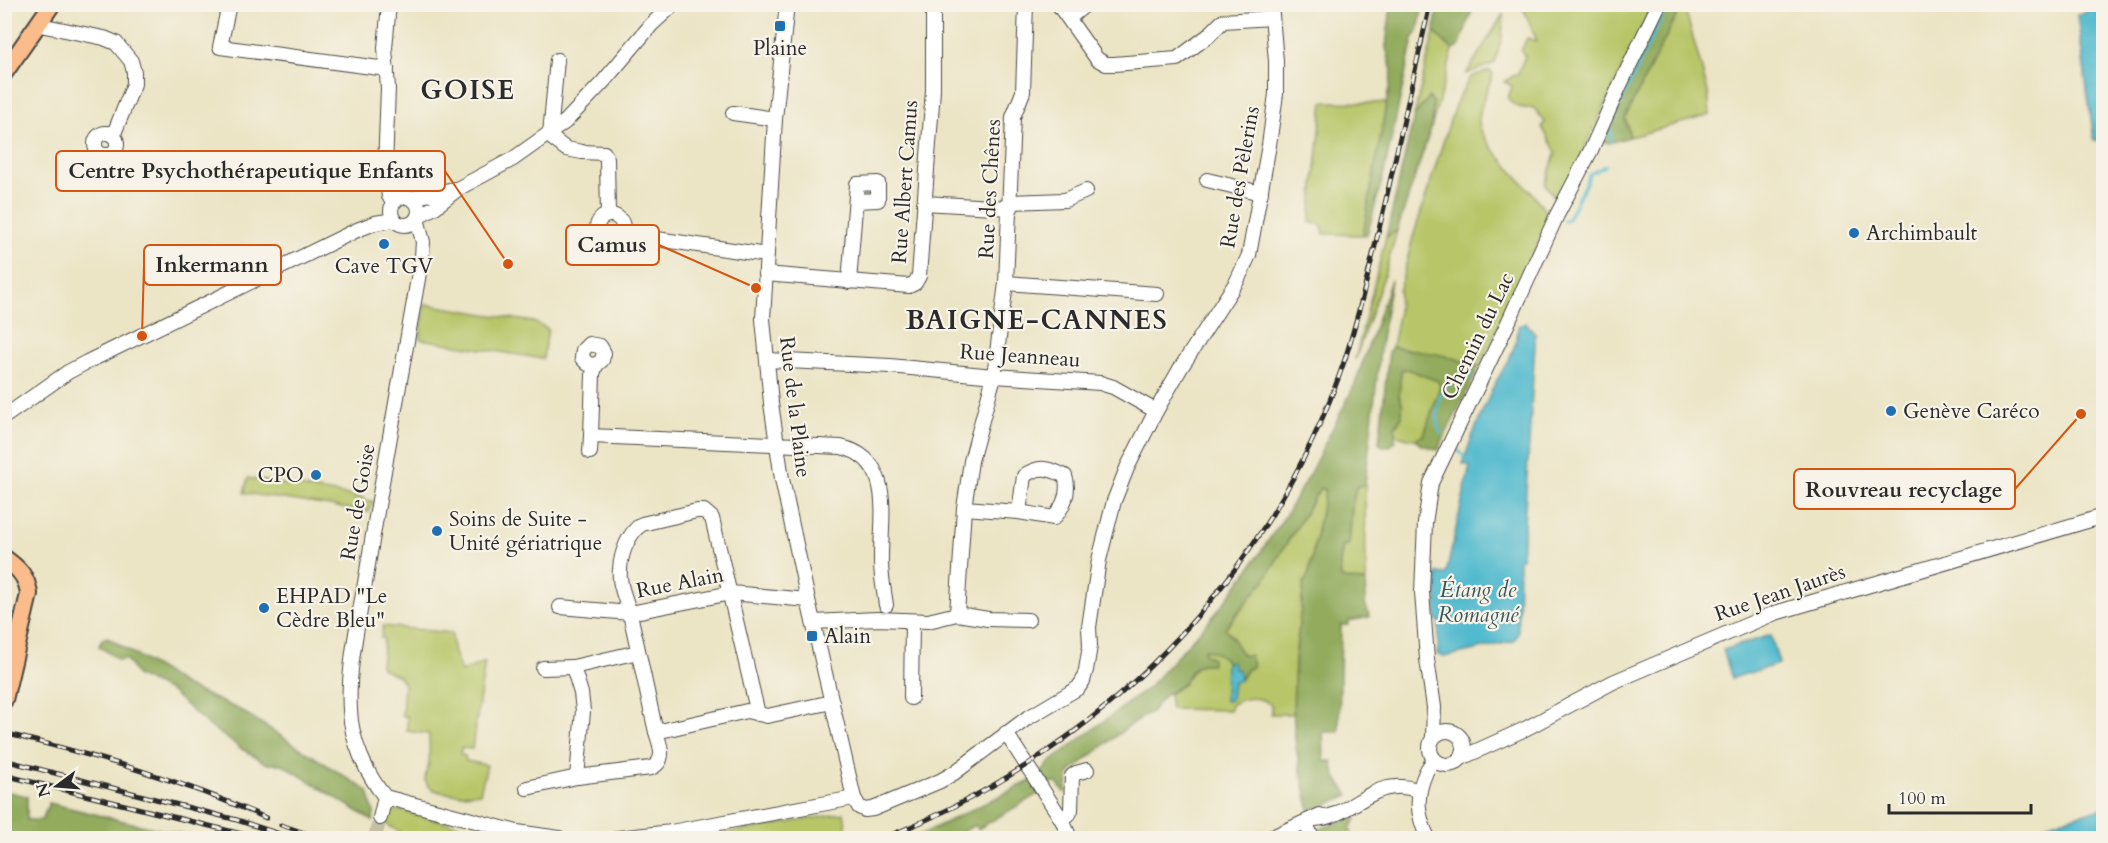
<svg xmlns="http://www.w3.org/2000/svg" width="2108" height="843" viewBox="0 0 2108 843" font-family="Cardo,serif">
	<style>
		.green { fill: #b8c669; stroke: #72784a; stroke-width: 1.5 }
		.forest { fill: #92ab5d; stroke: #5e6b44; stroke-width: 1.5 }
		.water { fill: #51bace; stroke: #3e727c; stroke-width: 1.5 }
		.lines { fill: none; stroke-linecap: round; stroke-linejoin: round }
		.stream { stroke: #51bace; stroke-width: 3 }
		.minor-tunnel { stroke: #c5bfa6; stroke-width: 14; stroke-dasharray: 14 7; stroke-linecap: butt }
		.minor-casing { stroke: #484742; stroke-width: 16 }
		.major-casing { stroke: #484742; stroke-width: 20 }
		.minor { stroke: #fff; stroke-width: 14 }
		.major { stroke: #fabc8b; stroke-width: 16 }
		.rail-casing { stroke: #2b2b2b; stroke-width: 5 }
		.rail { stroke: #f7f3e8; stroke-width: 3; stroke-dasharray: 9; stroke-linecap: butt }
		.poi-dot { fill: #1f6fb2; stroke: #f7f3e8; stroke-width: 2 }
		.labels { text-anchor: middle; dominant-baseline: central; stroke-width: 4.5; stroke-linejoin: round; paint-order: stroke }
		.poi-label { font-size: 21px; fill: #2b2b2b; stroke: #f7f3e8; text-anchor: start }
		.street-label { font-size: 21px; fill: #2b2b2b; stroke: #f7f3e8 }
		.water-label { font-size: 22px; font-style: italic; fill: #36565c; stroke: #f7f3e8 }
		.district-label { font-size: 27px; font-weight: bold; letter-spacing: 1.5px; fill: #2b2b2b; stroke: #f7f3e8 }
		.leader { fill: none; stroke: #d5540f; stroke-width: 2 }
		.callout-dot { fill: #d5540f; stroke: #f7f3e8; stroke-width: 2 }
		.callout { fill: #f7f3e8; stroke: #d5540f; stroke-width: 2 }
		.callout-label { font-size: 22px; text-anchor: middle; font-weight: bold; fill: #2b2b2b }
	</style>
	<rect width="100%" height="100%" fill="#f7f3e8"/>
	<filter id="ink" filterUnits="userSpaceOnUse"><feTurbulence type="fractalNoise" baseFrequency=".0167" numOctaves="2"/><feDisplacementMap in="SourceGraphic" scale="12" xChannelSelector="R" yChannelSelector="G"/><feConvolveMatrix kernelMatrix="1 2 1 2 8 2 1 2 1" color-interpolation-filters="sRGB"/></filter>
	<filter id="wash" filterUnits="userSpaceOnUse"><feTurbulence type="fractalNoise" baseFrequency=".008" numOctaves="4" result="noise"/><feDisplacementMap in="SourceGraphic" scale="24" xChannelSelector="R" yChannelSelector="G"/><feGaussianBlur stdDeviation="1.35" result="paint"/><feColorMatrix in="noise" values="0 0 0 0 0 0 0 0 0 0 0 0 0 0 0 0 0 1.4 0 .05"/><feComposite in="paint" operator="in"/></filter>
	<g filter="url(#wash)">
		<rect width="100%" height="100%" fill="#ebe4c5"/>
		<g class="green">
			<path d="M1522,5H1652L1559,203L1545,184L1556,152L1542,127L1545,122L1534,108C1522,108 1514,109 1508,98L1512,86L1504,82L1518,73L1525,56L1521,51L1527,38L1537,41Z"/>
			<polygon points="1682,5 1684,5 1708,92 1710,115 1630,137 1625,118"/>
			<polygon points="1504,13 1502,36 1495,63 1466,74"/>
			<polygon points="1434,32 1453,50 1432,125 1433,104 1429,98 1414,116"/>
			<path d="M1489,70L1493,74C1488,89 1479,106 1479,123C1480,145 1539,192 1549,219L1479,367C1451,355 1422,352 1392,347L1398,315L1399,292L1413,237L1455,105L1470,77Z"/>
			<polygon points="1323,102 1386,103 1381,137 1363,235 1324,234 1322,225 1310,223"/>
			<polygon points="1397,231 1385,273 1355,360 1386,237"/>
			<polygon points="425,304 533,322 548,329 543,359 420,339"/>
			<polygon points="1407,369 1438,381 1440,386 1424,435 1418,438 1417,440 1395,435 1395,427 1402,416 1402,403 1399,396 1401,370"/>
			<polygon points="248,478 363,498 363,500 373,501 369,512 244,493"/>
			<polygon points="1365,484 1366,582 1347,580 1341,578 1340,563 1343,545 1349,545 1352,507 1356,487"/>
			<path d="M1320,488L1325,490L1309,573L1304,583L1295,656L1293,714H1271V705C1259,695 1243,697 1231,705L1230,710L1171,709L1169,695C1173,690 1181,687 1184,683C1190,675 1192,669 1201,664L1204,649L1213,651L1232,662L1234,669H1239L1242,677L1246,670L1253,666L1235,646L1233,637L1225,628L1243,608L1291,537Z"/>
			<path d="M383,626L452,633L453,649L461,672L485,662L472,749L461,748L460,754L465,756L466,761L487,765L480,793C467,794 432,797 426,782C423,776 428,769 429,763C430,754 429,744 429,734L407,731V716H402L404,684L399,676L383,669L381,665L384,639L381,638Z"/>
			<polygon points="397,810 510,838 418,838 403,834 381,821 387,812"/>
			<polygon points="844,813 847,832 846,838 698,838"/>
		</g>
		<g class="forest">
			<polygon points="1391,5 1423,5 1418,31 1413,39 1384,173 1367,235 1363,235 1392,71 1386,47"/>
			<polygon points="1438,5 1474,5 1459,47 1453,50 1434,32"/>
			<polygon points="1664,5 1682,5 1625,118 1630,137 1609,143 1605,142 1603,139 1616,104"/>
			<polygon points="1429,97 1433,103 1432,125 1397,231 1386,237 1414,116"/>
			<path d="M1391,280L1382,333L1365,484L1356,487L1352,507L1349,545H1343L1340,563L1341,578L1366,582L1365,604L1370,617L1349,621L1348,625H1341L1339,732H1323L1324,761H1332L1335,776L1349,795L1310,812C1305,788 1298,764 1295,740C1290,687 1298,635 1304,583L1309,573L1325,490L1320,488L1264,581L1225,628C1233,637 1236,647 1244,656L1250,655L1253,666L1246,670L1241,679L1240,674L1234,669L1232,662H1227C1222,655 1213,651 1204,649V653L1212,658V664H1201L1194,668L1188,675L1184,684L1165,695L1151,712L1130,725L1069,773L1066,792H1064L1057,783H1046L1040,775L1050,762L1149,687L1216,613L1245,575L1285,516L1310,473L1355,384Z"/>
			<path d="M1392,347C1422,351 1451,355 1479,367L1438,450L1419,444L1417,438L1424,435L1440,386L1438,381L1407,369L1401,370L1399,396L1402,403V416L1395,427V441L1389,447H1384L1379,443L1389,351Z"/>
			<polygon points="107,637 186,686 240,710 368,791 374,813 373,821 282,764 267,764 242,749 208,725 170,691 137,676 126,659 118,660 99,646 101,640"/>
			<polygon points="1032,780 1038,794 978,829 975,825 952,838 914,838"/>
			<polygon points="5,791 27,796 27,820 42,820 49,803 165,831 205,838 115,838 74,834 55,838 5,838"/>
			<polygon points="1353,812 1356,819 1350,828 1353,838 1317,838 1315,831 1344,820"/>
		</g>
		<g class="water">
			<path d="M2087,5H2096C2108,35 2104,105 2103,140L2094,141L2077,15L2087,11Z"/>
			<path d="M1526,323L1535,333V344L1522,558L1519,559L1518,634L1514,641L1444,657L1437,654V652L1438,651L1439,620H1436L1437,573L1446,574L1470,466L1463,464C1470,440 1480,416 1490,394C1500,371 1518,352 1518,326Z"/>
			<polygon points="1771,635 1779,664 1732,678 1723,650"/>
			<polygon points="1226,662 1232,662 1234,669 1239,669 1240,680 1233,683 1231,700 1225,701"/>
			<polygon points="2103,808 2103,831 2091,838 2054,838 2044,827 2046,824"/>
		</g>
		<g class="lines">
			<g class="stream">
				<polyline points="1611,141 1610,128 1612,121 1668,4"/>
				<polyline points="1564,221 1568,219 1590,174 1605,166"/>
				<path d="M1441,433C1435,422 1436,391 1449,384C1456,380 1465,378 1472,375"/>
				<polyline points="1455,448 1465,457"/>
			</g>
		</g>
	</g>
	<g filter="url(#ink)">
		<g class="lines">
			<polyline class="minor-tunnel" points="375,838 380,818"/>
			<g class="minor-casing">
				<g id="minor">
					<polyline points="229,4 220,47 387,69"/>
					<polyline points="389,4 385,48 388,88 385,168 389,196 393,203"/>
					<polyline points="787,4 775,119 763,319 771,403 782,479 808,600 854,798 859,807 865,810 873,809 940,781 954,773 1026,719 1078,688 1083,681 1086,670 1090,646 1089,627 1099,560 1114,501 1127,468 1156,411 1180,369 1237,281 1249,255 1269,145 1276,94 1276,61 1271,4"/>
					<polyline points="1026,4 1023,92 1013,117 1006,283 994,376 971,461 964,508 957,614 988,619 1028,620"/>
					<polyline points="1058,4 1097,59 1106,64 1114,64 1177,59 1208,36 1223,21 1272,18"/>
					<polyline points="1069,18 1086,4"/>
					<polyline points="39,23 45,26 104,38 116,43 131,61 134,72 134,84 113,136"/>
					<polyline points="557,60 550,134 553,139 566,149 582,152 604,153 607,158 608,215"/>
					<polyline points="733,113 775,119"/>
					<circle cx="106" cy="144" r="11"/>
					<polyline points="1207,180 1261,193"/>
					<circle cx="405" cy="211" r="14"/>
					<polyline points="412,198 454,189"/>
					<polyline points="1011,202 1065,200 1086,191"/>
					<polyline points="924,203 1011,208"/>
					<circle cx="610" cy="228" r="13"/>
					<polyline points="418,216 435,207 459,188 513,159 565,122 603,82 652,24 674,4"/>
					<polyline points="622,234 767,255"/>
					<polyline points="765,274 909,286 915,283 919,276 933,90 933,4"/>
					<polyline points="849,282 857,184 878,183 878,200 856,201"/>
					<polyline points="1006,283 1157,294"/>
					<polyline points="767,360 890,366 994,376 1100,383 1113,387 1156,411"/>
					<path d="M596,365L588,364L582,358L583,350L589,344L600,346L604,353L602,360L596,365L593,374L591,436L841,447C896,459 880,520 881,562C881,576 884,591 886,605"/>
					<polyline points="4,417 68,372 87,362 357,230 375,223 394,220"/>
					<polyline points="590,452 591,436"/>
					<path d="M964,508L1019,512L1054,518C1064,506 1070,491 1065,476C1049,468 1039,465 1024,476L1019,512"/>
					<polyline points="560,607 630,613 731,593 808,600"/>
					<polyline points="813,622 877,619 928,621 957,614"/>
					<polyline points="543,668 573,667"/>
					<polyline points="911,698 912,621"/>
					<circle cx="1447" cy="748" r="17"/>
					<path d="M656,732C647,693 639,653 630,614C626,599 618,584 620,569C621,553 629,532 642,524L697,511H704L712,518L758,714"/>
					<polyline points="1006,733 1062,820 1070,838"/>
					<polyline points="1433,738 1434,707 1427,659 1422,592 1425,523 1431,483 1507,325 1557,215 1591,150 1620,85 1659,4"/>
					<polyline points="1461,758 1525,729 1613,682 1775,613 2104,516"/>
					<polyline points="577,777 583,711 581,693 573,667 638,652"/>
					<path d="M527,788L577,777L651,768C667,761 660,745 656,732L747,711L767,716L832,702"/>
					<path d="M385,797C366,774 351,740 350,710C347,664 361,611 368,565C385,462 404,359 422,256L423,242L417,218"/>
					<polyline points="385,797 517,832 559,838"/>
					<polyline points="380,818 385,797"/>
					<path d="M1314,819C1346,818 1366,788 1396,787C1403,786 1412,789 1419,790"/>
					<polyline points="1062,820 1069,814 1071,810 1072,776 1076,773 1087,770"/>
					<polyline points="1306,823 1312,838"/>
					<polyline points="618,838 671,832 854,798"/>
					<polyline points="1270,838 1320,815"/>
					<path d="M1428,838C1417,815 1415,796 1426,772C1428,767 1432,764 1434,759"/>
				</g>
			</g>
			<g class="major-casing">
				<g id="major">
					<polyline points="4,73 52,4"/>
					<path d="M4,558C18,568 27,576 29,594L4,700"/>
				</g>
			</g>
			<use href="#minor" class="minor"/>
			<use href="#major" class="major"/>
			<g class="rail-casing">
				<g id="rail">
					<path d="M4,733C93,755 182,780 266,818"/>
					<polyline points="4,760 237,820 292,838"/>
					<polyline points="4,775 258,838"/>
					<polyline points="281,825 320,838"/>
					<path d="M883,838C1097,756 1272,577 1345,359C1362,305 1374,250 1387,195C1401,132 1415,68 1430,4"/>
				</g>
			</g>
			<use href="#rail" class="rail"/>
		</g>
	</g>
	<g class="poi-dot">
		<rect x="774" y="20" width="12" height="12" rx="3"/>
		<circle cx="1854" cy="233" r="6"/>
		<circle cx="384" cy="244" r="6"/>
		<circle cx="1891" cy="411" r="6"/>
		<circle cx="316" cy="475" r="6"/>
		<circle cx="437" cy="531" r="6"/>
		<circle cx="264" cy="608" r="6"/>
		<rect x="806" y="630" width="12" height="12" rx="3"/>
	</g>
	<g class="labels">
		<g class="poi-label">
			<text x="780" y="48" text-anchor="middle">Plaine</text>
			<text x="1866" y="233">Archimbault</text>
			<text x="384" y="266" text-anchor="middle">Cave TGV</text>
			<text x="1903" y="411">Genève Caréco</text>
			<text x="304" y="475" text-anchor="end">CPO</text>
			<text x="449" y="519">Soins de Suite -<tspan x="449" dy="24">Unité gériatrique</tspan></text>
			<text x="276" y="596">EHPAD "Le<tspan x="276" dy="24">Cèdre Bleu"</tspan></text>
			<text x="824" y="636">Alain</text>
		</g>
		<g class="street-label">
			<text transform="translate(1240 177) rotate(-80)">Rue des Pèlerins</text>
			<text transform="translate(905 182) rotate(-86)">Rue Albert Camus</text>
			<text transform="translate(990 189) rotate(-87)">Rue des Chênes</text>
			<text transform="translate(1478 336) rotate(-64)">Chemin du Lac</text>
			<text transform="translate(1020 356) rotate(4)">Rue Jeanneau</text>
			<text transform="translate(795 407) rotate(83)">Rue de la Plaine</text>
			<text transform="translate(358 502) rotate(-80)">Rue de Goise</text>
			<text transform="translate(680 583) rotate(-11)">Rue Alain</text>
			<text transform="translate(1780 593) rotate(-19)">Rue Jean Jaurès</text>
		</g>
		<g class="water-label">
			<text x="1478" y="590">Étang de<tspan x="1478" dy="25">Romagné</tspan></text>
		</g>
		<g class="district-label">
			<text x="468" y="90">GOISE</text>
			<text x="1037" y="320">BAIGNE-CANNES</text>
		</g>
	</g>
	<path class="leader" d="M508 264L445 171M756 288L659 245M142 336L144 265M2081 414L2015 489"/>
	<g class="callout-dot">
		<circle cx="508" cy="264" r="6"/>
		<circle cx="756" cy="288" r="6"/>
		<circle cx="142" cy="336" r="6"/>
		<circle cx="2081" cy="414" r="6"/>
	</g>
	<g class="callout">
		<rect x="56" y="151" width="389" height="40" rx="6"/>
		<rect x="566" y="225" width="93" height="40" rx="6"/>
		<rect x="144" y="245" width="137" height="40" rx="6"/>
		<rect x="1794" y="469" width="221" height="40" rx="6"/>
	</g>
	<g class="callout-label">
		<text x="251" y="178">Centre Psychothérapeutique Enfants</text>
		<text x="612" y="252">Camus</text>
		<text x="212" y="272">Inkermann</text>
		<text x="1904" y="497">Rouvreau recyclage</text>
	</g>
	<rect width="2108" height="843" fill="none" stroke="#f7f3e8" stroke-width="24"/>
	<g transform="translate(57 786) rotate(254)" stroke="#f7f3e8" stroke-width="4.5" paint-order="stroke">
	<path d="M0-4.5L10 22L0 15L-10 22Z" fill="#2b2b2b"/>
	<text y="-9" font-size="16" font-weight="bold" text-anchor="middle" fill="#2b2b2b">N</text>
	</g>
	<path d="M1889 804v9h142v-9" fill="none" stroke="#2b2b2b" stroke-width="3"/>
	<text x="1898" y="804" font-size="18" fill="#2b2b2b" stroke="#f7f3e8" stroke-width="4.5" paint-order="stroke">100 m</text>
</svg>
